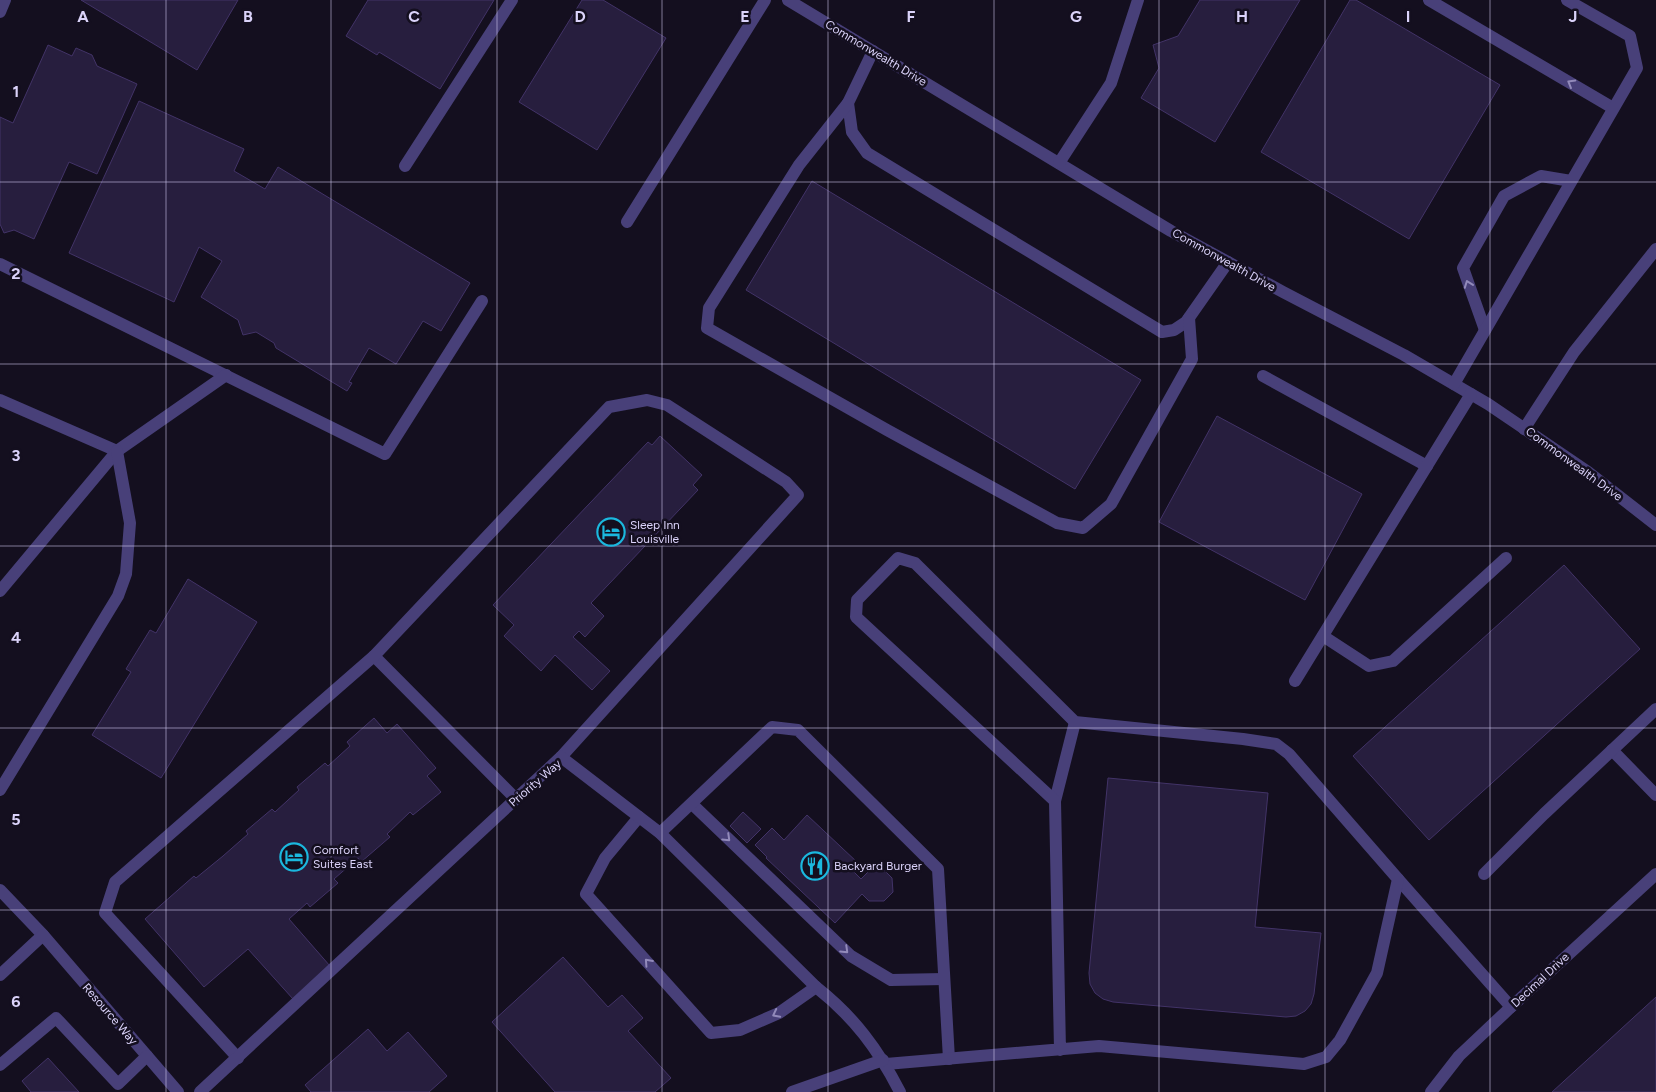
<svg xmlns="http://www.w3.org/2000/svg" width="1656" height="1092" viewBox="0 0 1656 1092" font-family="Figtree,sans-serif">
	<style>
		.building { fill: #271e3e; stroke: #423367 }
		.lines { fill: none; stroke-linecap: round; stroke-linejoin: round }
		.minor { stroke: #484079; stroke-width: 12 }
		.oneway { stroke: #928aba }
		.grid { fill: none; stroke: #dbd3fa; stroke-width: 1; stroke-opacity: 0.55 }
		.labels { text-anchor: middle; dominant-baseline: central; stroke-width: 5; stroke-linejoin: round; paint-order: stroke }
		.street-label { font-size: 12px; fill: #dbd3fa; stroke: #140f1f }
		.poi-label { font-size: 12px; fill: #dbd3fa; stroke: #140f1f; text-anchor: start }
		.grid-label { font-size: 16px; text-anchor: middle; font-weight: bold; fill: #dbd3fa; stroke: #140f1f; stroke-width: 5; stroke-linejoin: round; paint-order: stroke }
	</style>
	<rect width="100%" height="100%" fill="#140f1f"/>
	<g class="building">
		<polygon points="81,0 238,0 197,70"/>
		<polygon points="368,0 494,0 440,89 379,52 377,55 346,36"/>
		<polygon points="582,0 603,0 666,38 597,150 519,102"/>
		<polygon points="1200,0 1300,0 1215,142 1141,98 1159,68 1153,45 1178,36"/>
		<polygon points="1350,0 1356,0 1500,85 1409,239 1261,152"/>
		<polygon points="48,45 72,56 76,48 92,55 97,66 137,84 97,174 69,162 34,239 14,230 4,233 0,224 0,117 13,123"/>
		<polygon points="139,101 244,149 234,171 265,189 278,167 470,283 441,331 423,321 396,364 369,348 349,382 352,383 347,391 276,348 274,343 256,332 243,335 238,320 201,297 222,261 199,247 174,302 69,253"/>
		<polygon points="812,181 1141,380 1075,489 746,290"/>
		<polygon points="1217,416 1362,494 1305,600 1159,522"/>
		<polygon points="660,436 702,475 693,485 698,490 591,603 604,616 585,637 579,631 573,637 610,671 592,690 555,655 541,671 504,636 514,625 493,605 648,442 652,445"/>
		<polygon points="1564,565 1640,649 1429,840 1353,756"/>
		<polygon points="188,579 257,622 161,778 92,735 131,672 126,669 150,630 156,633"/>
		<polygon points="374,718 387,733 397,724 436,768 427,776 441,792 413,815 410,812 387,834 390,837 361,862 358,858 334,879 338,883 310,907 307,903 289,919 330,966 293,999 248,949 204,987 145,919 194,876 196,878 223,856 248,834 246,831 272,809 275,812 299,790 297,787 325,763 328,766 350,746 347,742"/>
		<polygon points="1108,778 1268,793 1255,927 1321,933 1314,994 1311,1004 1305,1011 1296,1016 1286,1017 1113,1002 1103,999 1095,993 1090,984 1089,973"/>
		<polygon points="743,812 761,829 747,843 730,826"/>
		<polygon points="807,815 858,863 852,870 861,879 870,870 884,870 892,878 893,892 884,901 869,901 862,894 835,923 766,858 767,857 755,845 772,828 784,840"/>
		<polygon points="563,957 608,1007 622,995 643,1018 628,1031 671,1078 655,1092 555,1092 492,1022"/>
		<polygon points="1656,997 1656,1092 1552,1092 1609,1040"/>
		<polygon points="368,1029 387,1051 408,1032 447,1076 429,1092 311,1092 305,1085"/>
		<polygon points="48,1058 79,1092 31,1092 22,1081"/>
	</g>
	<g class="lines">
		<g class="minor">
			<polyline points="788,0 1171,231 1283,292 1404,355 1488,404 1588,472 1656,525"/>
			<polyline points="1429,0 1613,108"/>
			<polyline points="0,12 5,0"/>
			<polyline points="873,51 848,103 852,132 867,153 1162,332 1174,330 1186,322 1228,262"/>
			<polyline points="848,103 799,165 709,308 707,328 887,430 1057,523 1083,528 1111,504 1192,359 1189,318"/>
			<polyline points="1059,163 1111,83 1138,0"/>
			<polyline points="405,166 512,0"/>
			<polyline points="627,222 765,0"/>
			<polyline points="0,264 385,454 482,301"/>
			<polyline points="1485,330 1463,268 1504,196 1541,176 1571,181"/>
			<polyline points="1263,376 1427,466"/>
			<polyline points="1454,384 1637,68 1630,36 1567,0"/>
			<polyline points="0,400 117,451"/>
			<polyline points="1524,429 1574,352 1656,249"/>
			<polyline points="0,591 117,451 226,375"/>
			<polyline points="1323,636 1369,666 1393,661 1506,558"/>
			<polyline points="374,656 516,799"/>
			<polyline points="1295,681 1471,394"/>
			<polyline points="1612,750 1656,795"/>
			<polyline points="0,790 118,596 126,574 130,523 117,451"/>
			<polyline points="1055,801 1075,722"/>
			<polyline points="692,804 851,956 891,980 944,979"/>
			<polyline points="639,817 605,858 586,894 711,1033 740,1030 779,1013 816,987"/>
			<polyline points="660,833 772,727 798,730 938,869 949,1059"/>
			<polyline points="1484,874 1544,814 1656,709"/>
			<polyline points="1398,879 1511,1007"/>
			<polyline points="0,890 43,935"/>
			<polyline points="0,975 43,935 178,1092"/>
			<polyline points="238,1058 105,913 115,882 374,656 609,407 647,400 667,405 786,482 798,495 561,757"/>
			<polyline points="886,1064 1099,1046 1304,1064 1326,1057 1340,1040 1377,973 1398,879 1289,754 1276,744 1243,739 1075,722 915,563 898,558 857,600 856,617 1055,801 1060,1050"/>
			<polyline points="0,1065 56,1018 118,1084 147,1056"/>
			<path d="M200,1092L561,757L660,833L816,987C854,1017 878,1049 900,1092"/>
			<polyline points="792,1092 883,1060"/>
			<polyline points="1431,1092 1459,1056 1511,1007 1656,874"/>
		</g>
	</g>
	<defs><path id="oneway-chevron" d="M-2-3.5L2.5 0L-2 3.5" fill="none" stroke-width="1.6" stroke-linecap="round" stroke-linejoin="round" transform="scale(1.25)"/></defs>
	<g class="oneway">
		<use href="#oneway-chevron" transform="translate(1571 83) rotate(-150)"/>
		<use href="#oneway-chevron" transform="translate(1468 284) rotate(-110)"/>
		<use href="#oneway-chevron" transform="translate(727 838) rotate(44)"/>
		<use href="#oneway-chevron" transform="translate(845 950) rotate(44)"/>
		<use href="#oneway-chevron" transform="translate(648 962) rotate(-132)"/>
		<use href="#oneway-chevron" transform="translate(776 1014) rotate(153)"/>
	</g>
	<path class="grid" d="M166,0V1092M331,0V1092M497,0V1092M662,0V1092M828,0V1092M994,0V1092M1159,0V1092M1325,0V1092M1490,0V1092M0,182H1656M0,364H1656M0,546H1656M0,728H1656M0,910H1656"/>
	<defs>
		<g id="hotel-ring" transform="scale(1.4375)"><circle r="9.5" fill="#140f1f" stroke="#1bb8de" stroke-width="1.5"/><path d="M-6-4.5h1.5V1H6V5H4.5V3h-9V5H-6ZM-4 0a1.8 1.8 0 1 1 3.6 0ZM.5 0V-2.5h3Q6-2.5 6 0Z" fill="#1bb8de"/></g>
		<g id="restaurant-ring" transform="scale(1.4375)"><circle r="9.5" fill="#140f1f" stroke="#1bb8de" stroke-width="1.5"/><path d="M-5-6h1v4h1v-4h1v4h1v-4h1v5L-1.5 .5V6h-2V.5L-5-1ZM5-6V6H3V1.5H1.5Q1.5-4 5-6Z" fill="#1bb8de"/></g>
	</defs>
	<g fill-rule="evenodd">
		<use href="#hotel-ring" x="611" y="532"/>
		<use href="#hotel-ring" x="294" y="857"/>
		<use href="#restaurant-ring" x="815" y="866"/>
	</g>
	<g class="labels">
		<g class="street-label">
			<text transform="translate(876 53) rotate(31)">Commonwealth Drive</text>
			<text transform="translate(1224 260) rotate(29)">Commonwealth Drive</text>
			<text transform="translate(1574 464) rotate(36)">Commonwealth Drive</text>
			<text transform="translate(535 783) rotate(-41)">Priority Way</text>
			<text transform="translate(1540 980) rotate(-43)">Decimal Drive</text>
			<text transform="translate(110 1014) rotate(49)">Resource Way</text>
		</g>
		<g class="poi-label">
			<text x="630" y="525">Sleep Inn<tspan x="630" dy="14">Louisville</tspan></text>
			<text x="313" y="850">Comfort<tspan x="313" dy="14">Suites East</tspan></text>
			<text x="834" y="866">Backyard Burger</text>
		</g>
	</g>
	<g class="grid-label">
		<text x="83" y="22">A</text>
		<text x="248" y="22">B</text>
		<text x="414" y="22">C</text>
		<text x="580" y="22">D</text>
		<text x="745" y="22">E</text>
		<text x="911" y="22">F</text>
		<text x="1076" y="22">G</text>
		<text x="1242" y="22">H</text>
		<text x="1408" y="22">I</text>
		<text x="1573" y="22">J</text>
		<text x="16" y="97">1</text>
		<text x="16" y="279">2</text>
		<text x="16" y="461">3</text>
		<text x="16" y="643">4</text>
		<text x="16" y="825">5</text>
		<text x="16" y="1007">6</text>
	</g>
</svg>
